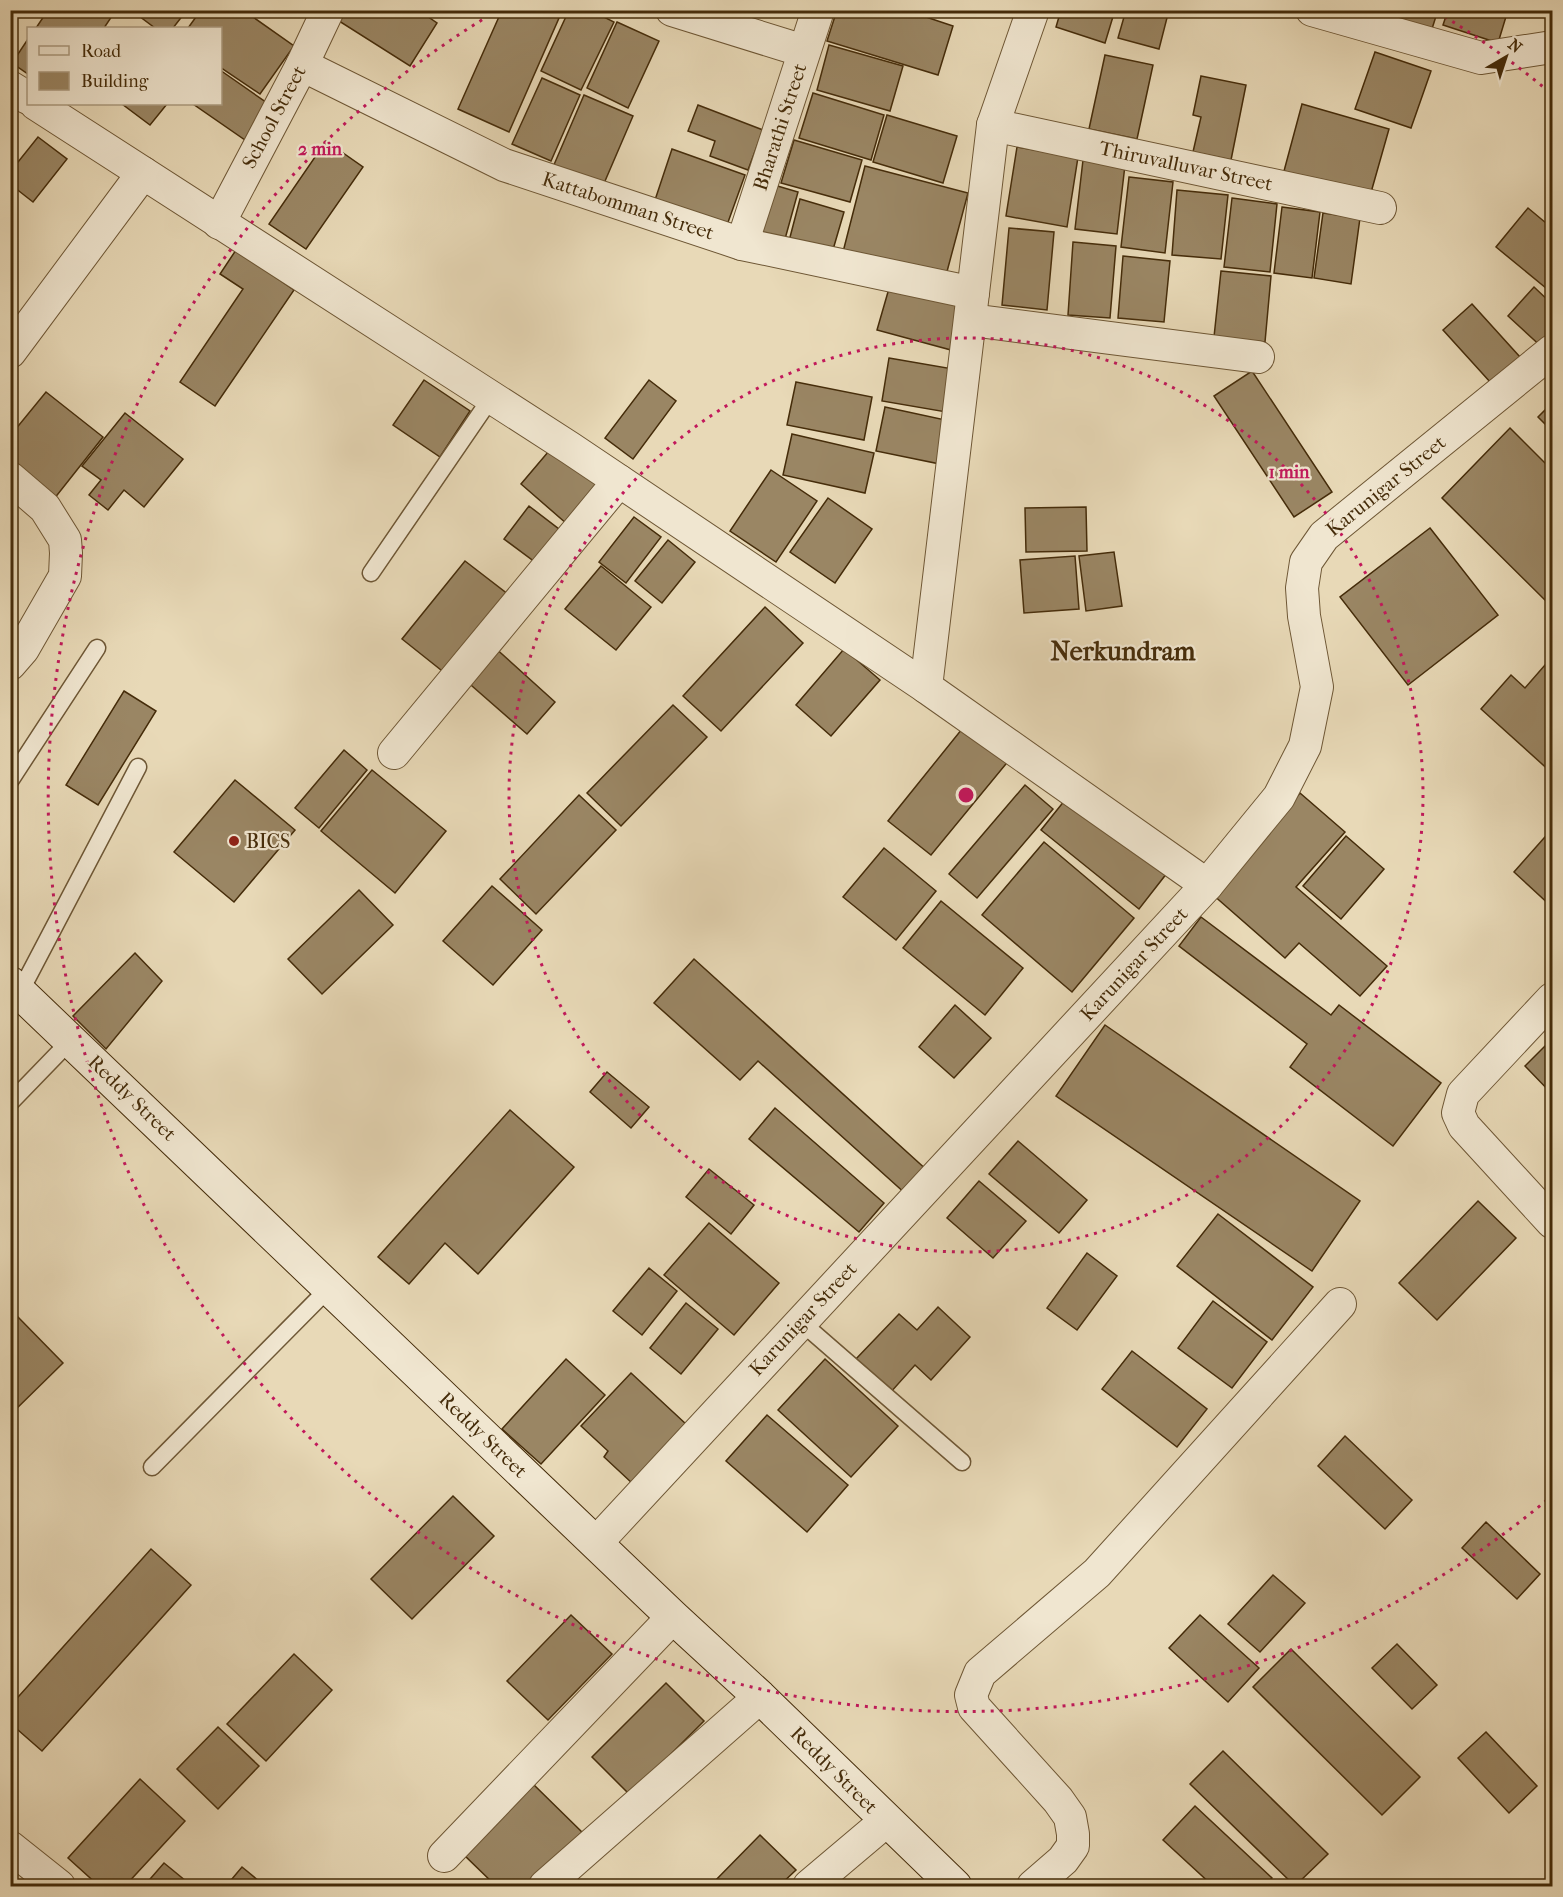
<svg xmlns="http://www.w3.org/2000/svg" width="1563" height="1897" viewBox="0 0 1563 1897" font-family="'IM FELL French Canon',serif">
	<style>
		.building { fill: #9a8664; stroke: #452c0a; stroke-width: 1.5 }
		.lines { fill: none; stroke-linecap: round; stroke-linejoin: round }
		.lane-casing { stroke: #6e5735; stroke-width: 19 }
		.street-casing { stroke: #6e5735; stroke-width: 34 }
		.secondary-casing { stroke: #452c0a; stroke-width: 35 }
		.lane { stroke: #f0e6d0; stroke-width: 16 }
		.street { stroke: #f0e6d0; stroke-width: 32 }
		.secondary { stroke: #f0e6d0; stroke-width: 33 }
		.ring { fill: none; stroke: #c2185b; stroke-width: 3; stroke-dasharray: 3 6 }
		.poi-dot { fill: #8f2418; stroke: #f0e6d0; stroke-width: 2 }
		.labels { text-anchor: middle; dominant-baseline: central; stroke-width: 4.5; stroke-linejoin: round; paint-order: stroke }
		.street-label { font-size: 20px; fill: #452c0a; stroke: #f0e6d0 }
		.poi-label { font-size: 20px; fill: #452c0a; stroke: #f0e6d0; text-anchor: start }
		.district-label { font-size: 26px; font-weight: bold; fill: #452c0a; stroke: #f0e6d0 }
		.centre { fill: #c2185b; stroke: #f0e6d0; stroke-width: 3 }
		.ring-label { font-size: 18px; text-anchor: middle; font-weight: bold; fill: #c2185b; stroke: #f0e6d0; stroke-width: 4.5; stroke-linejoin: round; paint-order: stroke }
	</style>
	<rect width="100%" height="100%" fill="#e8d9b7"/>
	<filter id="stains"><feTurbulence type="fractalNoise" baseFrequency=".00333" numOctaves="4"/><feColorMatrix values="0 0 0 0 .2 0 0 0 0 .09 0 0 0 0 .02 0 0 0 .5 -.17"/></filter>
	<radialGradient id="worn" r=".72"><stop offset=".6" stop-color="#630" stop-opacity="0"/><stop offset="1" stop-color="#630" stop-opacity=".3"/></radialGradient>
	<g class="building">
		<polygon points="48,10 116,10 104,28 36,28"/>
		<polygon points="131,10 187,10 173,28 155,28"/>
		<polygon points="201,10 243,10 294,46 260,94 220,67 220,28 188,28"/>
		<polygon points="346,10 418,10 437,23 410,66 339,21"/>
		<polygon points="502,10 543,10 559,18 509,132 458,109"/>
		<polygon points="569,10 590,10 614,22 581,90 541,71"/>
		<polygon points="837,10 905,10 953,26 938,75 827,41"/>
		<polygon points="1061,10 1115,10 1105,43 1056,27"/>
		<polygon points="1126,10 1169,10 1159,49 1118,38"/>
		<polygon points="1387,10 1438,10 1430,35 1384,20"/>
		<polygon points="1448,10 1508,10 1498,43 1443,25"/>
		<polygon points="617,22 659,41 628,108 587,88"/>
		<polygon points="28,39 28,74 12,63"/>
		<polygon points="829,45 903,66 890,111 817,90"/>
		<polygon points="1375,52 1431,71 1411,128 1355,109"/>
		<polygon points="1105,55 1153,65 1137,139 1089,129"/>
		<polygon points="220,70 270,105 245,140 193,104 220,104"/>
		<polygon points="1201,76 1246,85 1231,160 1193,152 1201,117 1193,115"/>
		<polygon points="542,78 580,95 551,161 512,144"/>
		<polygon points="813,93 884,115 871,160 799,138"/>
		<polygon points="584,95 633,116 602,188 553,167"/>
		<polygon points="122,104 167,104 150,125"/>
		<polygon points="1302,104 1389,129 1370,196 1284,171"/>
		<polygon points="698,105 763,130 748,170 710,156 715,141 688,131"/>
		<polygon points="887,115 957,136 943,183 873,162"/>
		<polygon points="38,137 67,159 33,202 10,184 10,172"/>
		<polygon points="794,140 862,160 850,202 781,183"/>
		<polygon points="326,141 363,167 306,249 269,224"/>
		<polygon points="1017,147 1078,157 1067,227 1006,216"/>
		<polygon points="672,149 745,175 727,225 655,200"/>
		<polygon points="1083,160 1125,165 1117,234 1075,229"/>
		<polygon points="865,166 968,193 945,279 843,252"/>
		<polygon points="1129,177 1173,182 1165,253 1121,247"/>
		<polygon points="774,185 798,192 785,239 760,232"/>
		<polygon points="1177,190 1228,195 1221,259 1172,255"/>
		<polygon points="1232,198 1277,204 1270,272 1224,267"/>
		<polygon points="800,199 844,212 832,253 789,241"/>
		<polygon points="1282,207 1320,212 1312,278 1274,273"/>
		<polygon points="1528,208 1552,228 1552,293 1496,247"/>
		<polygon points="1323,213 1360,218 1351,284 1314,278"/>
		<polygon points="1009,228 1054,232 1047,310 1002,305"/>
		<polygon points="1073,242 1116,246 1110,318 1068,315"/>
		<polygon points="236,250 294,290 215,406 180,382 243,289 220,274"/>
		<polygon points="1123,256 1170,261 1164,322 1118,318"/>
		<polygon points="1221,271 1271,276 1265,342 1214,337"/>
		<polygon points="890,285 964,305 951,350 877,330"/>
		<polygon points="1534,287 1552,304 1552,341 1545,350 1508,316"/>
		<polygon points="1472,304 1520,357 1491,383 1443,330"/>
		<polygon points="889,358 959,370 952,413 882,401"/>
		<polygon points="1252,371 1332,492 1294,517 1214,396"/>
		<polygon points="424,380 470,411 440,457 393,425"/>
		<polygon points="649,380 676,401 633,459 605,438"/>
		<polygon points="796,382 872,397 864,440 787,425"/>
		<polygon points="46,392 103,437 54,499 10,465 10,436"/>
		<polygon points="1552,403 1552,431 1538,417"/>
		<polygon points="885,407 950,421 940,464 876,451"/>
		<polygon points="125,413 183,459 144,507 124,490 108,510 89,495 101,480 82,466"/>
		<polygon points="1510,428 1552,470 1552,607 1442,498"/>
		<polygon points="792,434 874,453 865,493 783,475"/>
		<polygon points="554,445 601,485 567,524 521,484"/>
		<polygon points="771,470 817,501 776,562 730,531"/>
		<polygon points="828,498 872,529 835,583 790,552"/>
		<polygon points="529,506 568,536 543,568 504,539"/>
		<polygon points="1086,507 1087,551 1026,552 1025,508"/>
		<polygon points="634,517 661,537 626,583 599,562"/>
		<polygon points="1430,528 1498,615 1408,685 1340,597"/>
		<polygon points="668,540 695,562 662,603 635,581"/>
		<polygon points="1114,552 1122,606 1086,611 1079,556"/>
		<polygon points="1075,556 1079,609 1024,613 1020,560"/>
		<polygon points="465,561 509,595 446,674 402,639"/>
		<polygon points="601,566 651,607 616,650 565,609"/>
		<polygon points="765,607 803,643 721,731 683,696"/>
		<polygon points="493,646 555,702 527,734 464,679"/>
		<polygon points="844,649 880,680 831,736 796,705"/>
		<polygon points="1552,657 1552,773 1481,709 1511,675 1525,688"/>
		<polygon points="124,691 156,711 98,805 66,785"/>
		<polygon points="673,705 707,737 621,826 587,793"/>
		<polygon points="966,724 1010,759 931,855 888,821"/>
		<polygon points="344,750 367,770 319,828 295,808"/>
		<polygon points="372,770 446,831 395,893 321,831"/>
		<polygon points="235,780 295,830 234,902 174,852"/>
		<polygon points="1025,785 1053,809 977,898 949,874"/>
		<polygon points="1300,793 1345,832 1296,887 1387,966 1360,996 1299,943 1285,958 1212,894"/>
		<polygon points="579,795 616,830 536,914 500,879"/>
		<polygon points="1069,795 1167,873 1139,909 1041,830"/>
		<polygon points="1552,829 1552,907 1514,872"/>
		<polygon points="1346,836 1384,869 1341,919 1303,886"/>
		<polygon points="1044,842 1134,918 1072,992 982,915"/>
		<polygon points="884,848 936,891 896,940 843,897"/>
		<polygon points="492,886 542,930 493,985 443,941"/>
		<polygon points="359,890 393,925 322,994 288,959"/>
		<polygon points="941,901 1023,968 985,1015 903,948"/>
		<polygon points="1201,917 1331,1015 1339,1005 1441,1083 1393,1146 1290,1067 1307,1044 1179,946"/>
		<polygon points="135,953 162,981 106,1049 73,1016"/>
		<polygon points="694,959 929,1172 907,1195 758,1061 740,1080 654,1003"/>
		<polygon points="955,1005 991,1038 954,1078 919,1047"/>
		<polygon points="1105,1025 1360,1201 1312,1271 1056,1096"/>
		<polygon points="1552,1039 1552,1094 1525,1066"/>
		<polygon points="607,1072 649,1107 631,1128 590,1092"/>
		<polygon points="775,1108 884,1203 859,1232 749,1139"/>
		<polygon points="510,1110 574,1167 478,1274 445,1243 409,1284 378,1257"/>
		<polygon points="1018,1141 1087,1200 1059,1233 989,1174"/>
		<polygon points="709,1169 754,1205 731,1234 686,1197"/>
		<polygon points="979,1181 1026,1221 993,1258 947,1218"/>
		<polygon points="1478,1201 1516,1238 1437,1320 1399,1283"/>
		<polygon points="1218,1214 1313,1287 1272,1340 1177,1266"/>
		<polygon points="709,1223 779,1283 734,1335 664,1275"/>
		<polygon points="1087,1253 1117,1276 1077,1330 1047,1308"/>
		<polygon points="649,1268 677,1291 642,1335 613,1311"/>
		<polygon points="1213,1301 1267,1342 1232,1388 1178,1348"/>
		<polygon points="686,1303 718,1329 681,1374 650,1348"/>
		<polygon points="938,1307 970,1337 931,1380 915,1365 890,1393 855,1360 899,1314 917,1330"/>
		<polygon points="17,1316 63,1363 10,1415 10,1322"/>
		<polygon points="1132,1351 1207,1409 1177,1447 1102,1389"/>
		<polygon points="566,1359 605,1395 541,1464 502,1429"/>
		<polygon points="825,1359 898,1426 851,1477 778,1410"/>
		<polygon points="631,1373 687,1425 633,1484 604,1457 608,1451 581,1426"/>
		<polygon points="767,1415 848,1485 807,1532 726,1461"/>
		<polygon points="1345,1436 1412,1500 1385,1529 1318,1466"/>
		<polygon points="453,1496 494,1536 412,1619 371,1579"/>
		<polygon points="1486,1522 1540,1574 1517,1599 1462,1548"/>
		<polygon points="151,1549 191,1585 42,1751 10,1723 10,1706"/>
		<polygon points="1273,1575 1305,1603 1260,1652 1228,1624"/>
		<polygon points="571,1615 612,1654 548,1720 507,1681"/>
		<polygon points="1200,1615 1259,1668 1228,1702 1169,1648"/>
		<polygon points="1397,1644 1437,1685 1412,1709 1372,1668"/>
		<polygon points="1291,1649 1420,1777 1382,1815 1253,1687"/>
		<polygon points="294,1654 332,1690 266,1761 227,1724"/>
		<polygon points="666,1683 704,1721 630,1795 592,1757"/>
		<polygon points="218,1727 259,1766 218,1809 177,1769"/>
		<polygon points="1486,1732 1537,1786 1509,1813 1458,1758"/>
		<polygon points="1223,1751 1328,1854 1295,1886 1190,1784"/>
		<polygon points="140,1779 185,1821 125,1886 99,1886 68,1858"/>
		<polygon points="532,1783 586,1836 537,1886 496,1886 463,1854"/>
		<polygon points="1195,1806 1272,1878 1264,1886 1213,1886 1163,1840"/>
		<polygon points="760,1835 796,1870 779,1886 710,1886"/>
		<polygon points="164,1863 192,1886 144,1886"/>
		<polygon points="242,1867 265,1886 226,1886"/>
	</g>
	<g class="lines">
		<g class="lane-casing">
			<g id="lane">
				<polyline points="371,573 491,398"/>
				<polyline points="10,781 97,648"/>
				<polyline points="16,997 20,992 138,767"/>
				<polyline points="10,1103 71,1040"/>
				<polyline points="801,1322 962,1462"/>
				<polyline points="152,1467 329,1288"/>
			</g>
		</g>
		<g class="street-casing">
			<g id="street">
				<polyline points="672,10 804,51"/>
				<polyline points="1312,10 1481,58 1552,47"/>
				<polyline points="302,65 504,165 742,244 973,293"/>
				<polyline points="10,87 28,98"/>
				<polyline points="36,104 570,448 926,687 1207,885"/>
				<polyline points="993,125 1380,208"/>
				<polyline points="219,223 302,65 328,10"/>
				<polyline points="742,244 818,10"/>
				<polyline points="971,320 1258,357"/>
				<polyline points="10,352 143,173"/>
				<polyline points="10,478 45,508 65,540 66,553 65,576 23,649 10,664"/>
				<polyline points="926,687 993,125 1033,10"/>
				<polyline points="394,753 619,481"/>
				<polyline points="1552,999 1463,1094 1458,1113 1464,1126 1552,1222"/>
				<polyline points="596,1543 1207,885 1279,797 1305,746 1317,687 1304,616 1302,588 1306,562 1324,536 1552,351"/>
				<polyline points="10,1847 59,1886"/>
				<polyline points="444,1856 673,1617"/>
				<polyline points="545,1886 760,1697"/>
				<polyline points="809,1886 886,1821"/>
				<polyline points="1033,1886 1063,1860 1073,1846 1073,1834 1070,1817 1058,1800 974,1707 971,1695 980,1673 1097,1573 1340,1304"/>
			</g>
		</g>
		<g class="secondary-casing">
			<polyline id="secondary" points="10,983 673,1617 760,1697 955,1886"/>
		</g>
		<use href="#lane" class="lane"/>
		<use href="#street" class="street"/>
		<use href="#secondary" class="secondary"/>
	</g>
	<g class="ring">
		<circle cx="966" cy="795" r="457"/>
		<path d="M1547 1500A914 914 0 1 1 495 12M1437 12A914 914 0 0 1 1547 90"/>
	</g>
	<circle class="poi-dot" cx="234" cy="841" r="6"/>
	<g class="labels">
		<g class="street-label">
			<text transform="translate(274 117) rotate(-62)">School Street</text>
			<text transform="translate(780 127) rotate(-72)">Bharathi Street</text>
			<text transform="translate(1186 166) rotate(12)">Thiruvalluvar Street</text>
			<text transform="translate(628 206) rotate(18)">Kattabomman Street</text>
			<text transform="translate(1386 486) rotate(-39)">Karunigar Street</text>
			<text transform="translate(1134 964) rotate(-47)">Karunigar Street</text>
			<text transform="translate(132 1098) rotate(44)">Reddy Street</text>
			<text transform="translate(803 1319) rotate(-47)">Karunigar Street</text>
			<text transform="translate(483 1435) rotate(44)">Reddy Street</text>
			<text transform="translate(834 1770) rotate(45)">Reddy Street</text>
		</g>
		<g class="poi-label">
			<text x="246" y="841">BICS</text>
		</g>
		<g class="district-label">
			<text x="1123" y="651">Nerkundram</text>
		</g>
	</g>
	<circle cx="966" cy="795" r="9" class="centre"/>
	<g class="ring-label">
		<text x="320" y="155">2 min</text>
		<text x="1289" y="478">1 min</text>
	</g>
	<rect width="1563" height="1897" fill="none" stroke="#e8d9b7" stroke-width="36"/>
	<rect x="12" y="12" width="1539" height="1873" fill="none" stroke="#452c0a" stroke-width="3"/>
	<rect x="18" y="18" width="1527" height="1861" fill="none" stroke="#452c0a" stroke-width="1.5"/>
	<rect x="27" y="27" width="195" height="78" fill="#f0e6d0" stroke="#ac9c81" stroke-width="1.5"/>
	<rect x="39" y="46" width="30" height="9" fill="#f0e6d0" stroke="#ac9c81" stroke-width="1.5"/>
	<text x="81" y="57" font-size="18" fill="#452c0a">Road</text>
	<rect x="39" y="72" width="30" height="18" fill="#9a8664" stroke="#ac9c81" stroke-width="1.5"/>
	<text x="81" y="87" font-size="18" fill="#452c0a">Building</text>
	<g transform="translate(1506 57) rotate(39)" stroke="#f0e6d0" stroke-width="4.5" paint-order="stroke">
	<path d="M0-4.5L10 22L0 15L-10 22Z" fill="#452c0a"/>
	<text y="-9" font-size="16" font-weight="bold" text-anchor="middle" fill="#452c0a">N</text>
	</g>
	<rect width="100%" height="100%" filter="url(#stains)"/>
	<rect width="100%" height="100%" fill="url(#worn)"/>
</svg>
